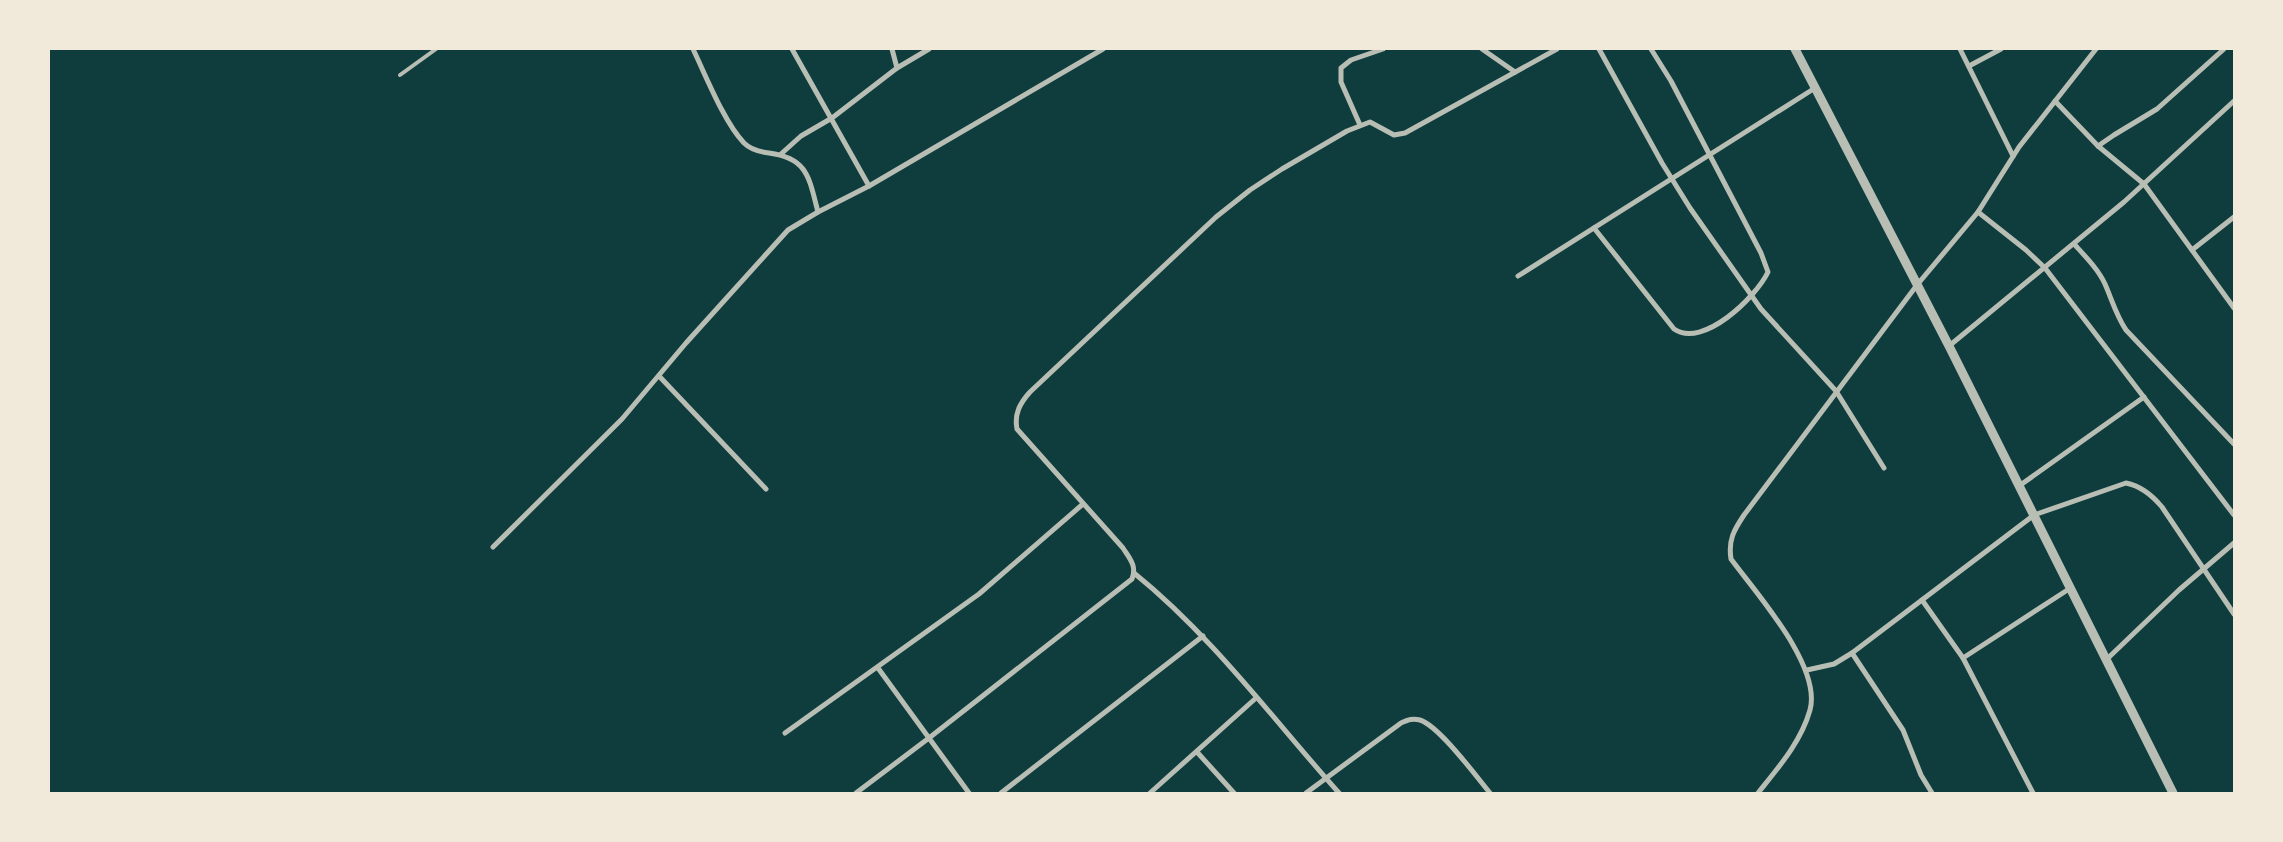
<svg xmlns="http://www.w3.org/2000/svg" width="2283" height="842" viewBox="0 0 2283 842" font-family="Merriweather,serif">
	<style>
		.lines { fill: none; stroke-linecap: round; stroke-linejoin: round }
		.service { stroke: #b8beb3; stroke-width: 4 }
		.minor { stroke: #b8beb3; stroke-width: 5 }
		.tertiary { stroke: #b8beb3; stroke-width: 9 }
	</style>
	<rect width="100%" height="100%" fill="#0f3d3e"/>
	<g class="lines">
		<polyline class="service" points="400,75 436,49"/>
		<g class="minor">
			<path d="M693,49C706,76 724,122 744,143C751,150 760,152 769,153C808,158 809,178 818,212"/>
			<polyline points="792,49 869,186"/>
			<polyline points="892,49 897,68"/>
			<polyline points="1482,49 1515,72"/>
			<polyline points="1599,49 1662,163 1690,208 1761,309 1836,391 1884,468"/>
			<polyline points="1960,49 2013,156"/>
			<polyline points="1969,66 2001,49"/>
			<polyline points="2055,101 2098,146 2144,184 2234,308"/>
			<polyline points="1360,125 1341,82 1341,68 1351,60 1383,49"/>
			<polyline points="2098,146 2114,135 2157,109 2224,49"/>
			<polyline points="781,154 801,136 832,118 897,68 929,49"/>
			<polyline points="1978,212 2026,250 2045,268 2234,515"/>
			<path d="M1594,228L1674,329C1703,349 1756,297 1768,272L1761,253L1671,81L1651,49"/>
			<path d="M2074,244C2085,256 2098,269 2105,284C2112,300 2116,315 2126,330L2234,444"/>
			<polyline points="2192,250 2234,217"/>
			<polyline points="1518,276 1815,88"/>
			<polyline points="1949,346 2124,202 2234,101"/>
			<polyline points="659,376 766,489"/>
			<polyline points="2019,486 2144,397"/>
			<polyline points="493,547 622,419 686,343 788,230 818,212 869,186 1103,49"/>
			<path d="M1134,573C1212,636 1272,718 1339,793"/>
			<polyline points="1922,600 1963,658"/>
			<path d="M1852,653L2034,515L2126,483C2141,486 2152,495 2162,507L2234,614"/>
			<polyline points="2106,660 2179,590 2234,543"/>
			<polyline points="878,668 969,793"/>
			<polyline points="1807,670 1834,664 1852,653 1903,730 1921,775 1932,793"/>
			<polyline points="785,733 979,594 1083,504"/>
			<polyline points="1197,752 1234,793"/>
			<path d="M856,793L929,738L1132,579C1137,566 1130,559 1123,548L1017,429C1014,414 1020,403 1030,392L1216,217L1250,190L1282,169L1347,131L1370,122L1394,135L1405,133L1557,49"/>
			<polyline points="1001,793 1203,636"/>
			<polyline points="1150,793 1256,698"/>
			<path d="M1306,793L1401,723C1408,720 1412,718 1420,720C1439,726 1476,776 1490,793"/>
			<path d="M1758,793C1778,768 1801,742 1810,710C1822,666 1756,593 1731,559C1728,540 1734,530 1744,515L1917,285L1978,212L2019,147L2096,49"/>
			<polyline points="2033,793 1963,658 2069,589"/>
		</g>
		<polyline class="tertiary" points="1795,49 1949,346 2173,793"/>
	</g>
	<rect width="2283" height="842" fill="none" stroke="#f1e9da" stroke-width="100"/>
</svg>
